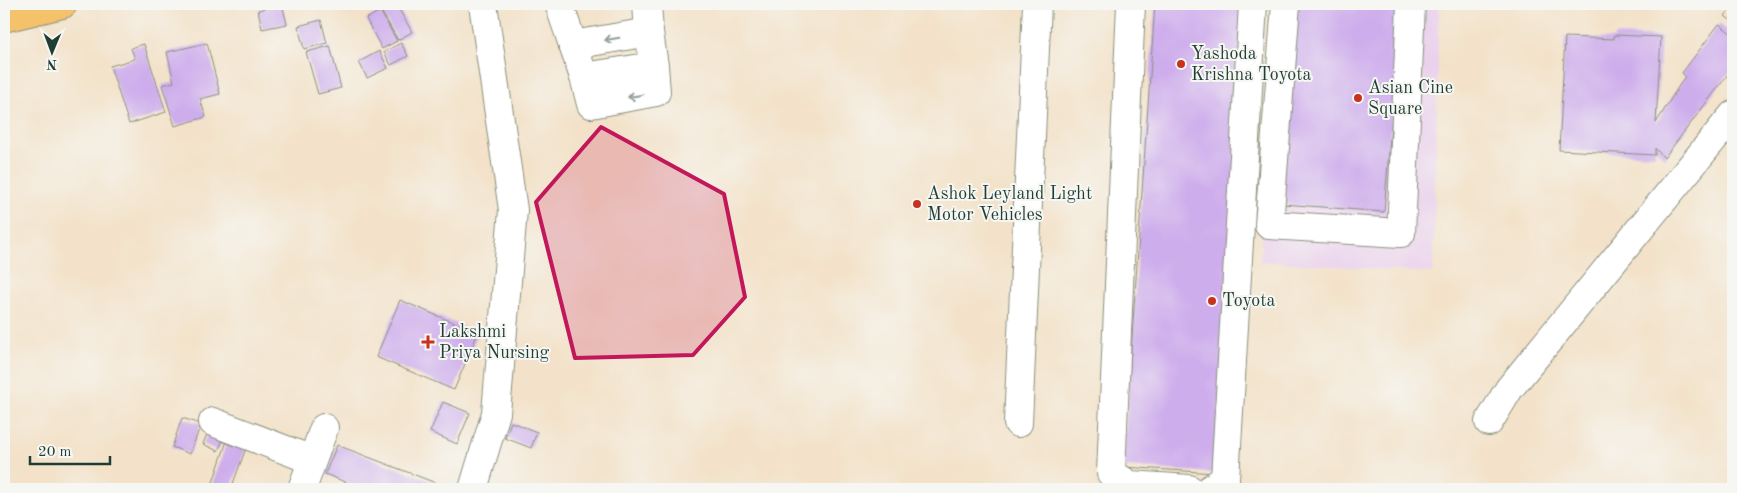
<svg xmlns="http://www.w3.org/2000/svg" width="1737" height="493" viewBox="0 0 1737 493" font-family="'Old Standard TT',serif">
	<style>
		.built { fill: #ead1ec }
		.building { fill: #ceadec }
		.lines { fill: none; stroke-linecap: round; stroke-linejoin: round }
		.minor-casing { stroke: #89907e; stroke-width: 30 }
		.highway-casing { stroke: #89907e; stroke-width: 30 }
		.minor { stroke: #fff; stroke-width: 28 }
		.highway { stroke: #f4c26a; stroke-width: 28 }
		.oneway { stroke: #8f9e9a }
		.marked { fill: #c2185b; fill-opacity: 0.2; stroke: #c2185b; stroke-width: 4; stroke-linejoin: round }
		.poi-dot { fill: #c8321e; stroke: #f6f6f2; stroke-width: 2 }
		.labels { text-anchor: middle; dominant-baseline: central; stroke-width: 4; stroke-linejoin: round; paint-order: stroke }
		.poi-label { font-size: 18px; fill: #1f3d34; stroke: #f6f6f2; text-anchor: start }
	</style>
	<rect width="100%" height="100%" fill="#f6f6f2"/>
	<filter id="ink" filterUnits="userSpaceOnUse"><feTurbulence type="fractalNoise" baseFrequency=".02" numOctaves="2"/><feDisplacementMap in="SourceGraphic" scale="10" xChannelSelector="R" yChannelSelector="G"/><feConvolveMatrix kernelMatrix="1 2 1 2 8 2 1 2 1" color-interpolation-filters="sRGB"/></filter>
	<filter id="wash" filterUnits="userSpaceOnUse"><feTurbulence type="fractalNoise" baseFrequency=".0096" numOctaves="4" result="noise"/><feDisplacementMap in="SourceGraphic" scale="20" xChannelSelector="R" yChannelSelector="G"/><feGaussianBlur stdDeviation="1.12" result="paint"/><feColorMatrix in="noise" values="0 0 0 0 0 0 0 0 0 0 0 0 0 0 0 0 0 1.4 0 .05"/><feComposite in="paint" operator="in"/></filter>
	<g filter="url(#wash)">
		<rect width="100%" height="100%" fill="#f3e2c9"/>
		<polygon class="built" points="1280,4 1439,4 1433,273 1260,261"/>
		<g id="blocks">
			<g class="building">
				<polygon points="282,4 287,24 262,29 258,10"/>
				<polygon points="377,4 396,4 412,32 398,40"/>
				<polygon points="1155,4 1247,4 1215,473 1123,467"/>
				<polygon points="1287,4 1401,4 1384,212 1271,203"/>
				<polygon points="1733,6 1733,22 1725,16"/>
				<polygon points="380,11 397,41 382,49 366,19"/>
				<polygon points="321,20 327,43 304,49 298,26"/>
				<polygon points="1719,24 1733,35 1733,68 1664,158 1655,148 1655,155 1559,150 1565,37 1614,39 1614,35 1661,37 1656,123 1685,76 1682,73"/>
				<polygon points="207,43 220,94 200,99 206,117 175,126 162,85 174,82 167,52"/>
				<polygon points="401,43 408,56 391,65 384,52"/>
				<polygon points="144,44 166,112 129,124 110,66 135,59 131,48"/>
				<polygon points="330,46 341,88 318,94 306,52"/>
				<polygon points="379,51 388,68 367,78 359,62"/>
				<polygon points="400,300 478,333 454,390 376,357"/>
				<polygon points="443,402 470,413 457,444 430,432"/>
				<polygon points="182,418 201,424 190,454 172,447"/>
				<polygon points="511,422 537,432 531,448 505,438"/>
				<polygon points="209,429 225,436 218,451 203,444"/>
				<polygon points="227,441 246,448 231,489 215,489 211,488"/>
				<polygon points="337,445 441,485 440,489 363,489 325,474"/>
			</g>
		</g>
	</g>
	<g filter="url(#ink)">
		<use href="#blocks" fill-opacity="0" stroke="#89907e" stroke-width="1"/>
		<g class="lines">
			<g class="minor-casing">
				<g id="minor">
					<polyline points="1131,4 1111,473 1130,485 1189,489"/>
					<polyline points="1286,4 1269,225 1401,233 1411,4"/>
					<polyline points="560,7 573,45 649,32 647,4"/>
					<polyline points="573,45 584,77 654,66 649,32"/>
					<polyline points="584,77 591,104 656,92 654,66"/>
					<polyline points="213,422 312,460"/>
					<polyline points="1489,422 1509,389 1733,115"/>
					<polyline points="1018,423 1037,4"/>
					<polyline points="302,489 324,428"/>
					<polyline points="473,489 496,413 513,210 483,4"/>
					<polyline points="1210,489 1225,479 1253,4"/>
				</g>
			</g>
			<g class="highway-casing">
				<polyline id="highway" points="4,18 63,4"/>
			</g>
			<use href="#minor" class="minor"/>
			<use href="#highway" class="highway"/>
		</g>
		<defs><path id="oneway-shaft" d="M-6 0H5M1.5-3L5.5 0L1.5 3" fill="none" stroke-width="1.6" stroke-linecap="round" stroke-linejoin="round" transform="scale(1.25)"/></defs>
		<g class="oneway">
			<use href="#oneway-shaft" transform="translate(612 39) rotate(170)"/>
			<use href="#oneway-shaft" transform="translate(635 96) rotate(170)"/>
		</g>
	</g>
	<path class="marked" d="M601,127L724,194L745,297L693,355L575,358L536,202Z"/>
	<g class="poi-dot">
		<circle cx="1181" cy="64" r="5"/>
		<circle cx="1358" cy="98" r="5"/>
		<circle cx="917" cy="204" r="5"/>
		<circle cx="1212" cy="301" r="5"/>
		<path d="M425.5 334.5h5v5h5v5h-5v5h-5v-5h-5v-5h5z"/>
	</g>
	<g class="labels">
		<g class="poi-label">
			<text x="1191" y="54">Yashoda<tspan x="1191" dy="21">Krishna Toyota</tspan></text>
			<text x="1368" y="88">Asian Cine<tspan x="1368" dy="21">Square</tspan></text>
			<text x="927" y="194">Ashok Leyland Light<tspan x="927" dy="21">Motor Vehicles</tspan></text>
			<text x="1222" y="301">Toyota</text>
			<text x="439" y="332">Lakshmi<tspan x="439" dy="21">Priya Nursing</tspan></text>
		</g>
	</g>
	<rect width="1737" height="493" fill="none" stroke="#f6f6f2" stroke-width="20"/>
	<g transform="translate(52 52) rotate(181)" stroke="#f6f6f2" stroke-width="4" paint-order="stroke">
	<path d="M0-4L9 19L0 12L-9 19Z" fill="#1f3d34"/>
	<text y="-8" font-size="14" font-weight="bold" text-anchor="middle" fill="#1f3d34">N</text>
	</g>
	<path d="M30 456v8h80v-8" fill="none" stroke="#1f3d34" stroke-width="2.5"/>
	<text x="38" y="456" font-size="15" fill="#1f3d34" stroke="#f6f6f2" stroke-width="4" paint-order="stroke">20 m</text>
</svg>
